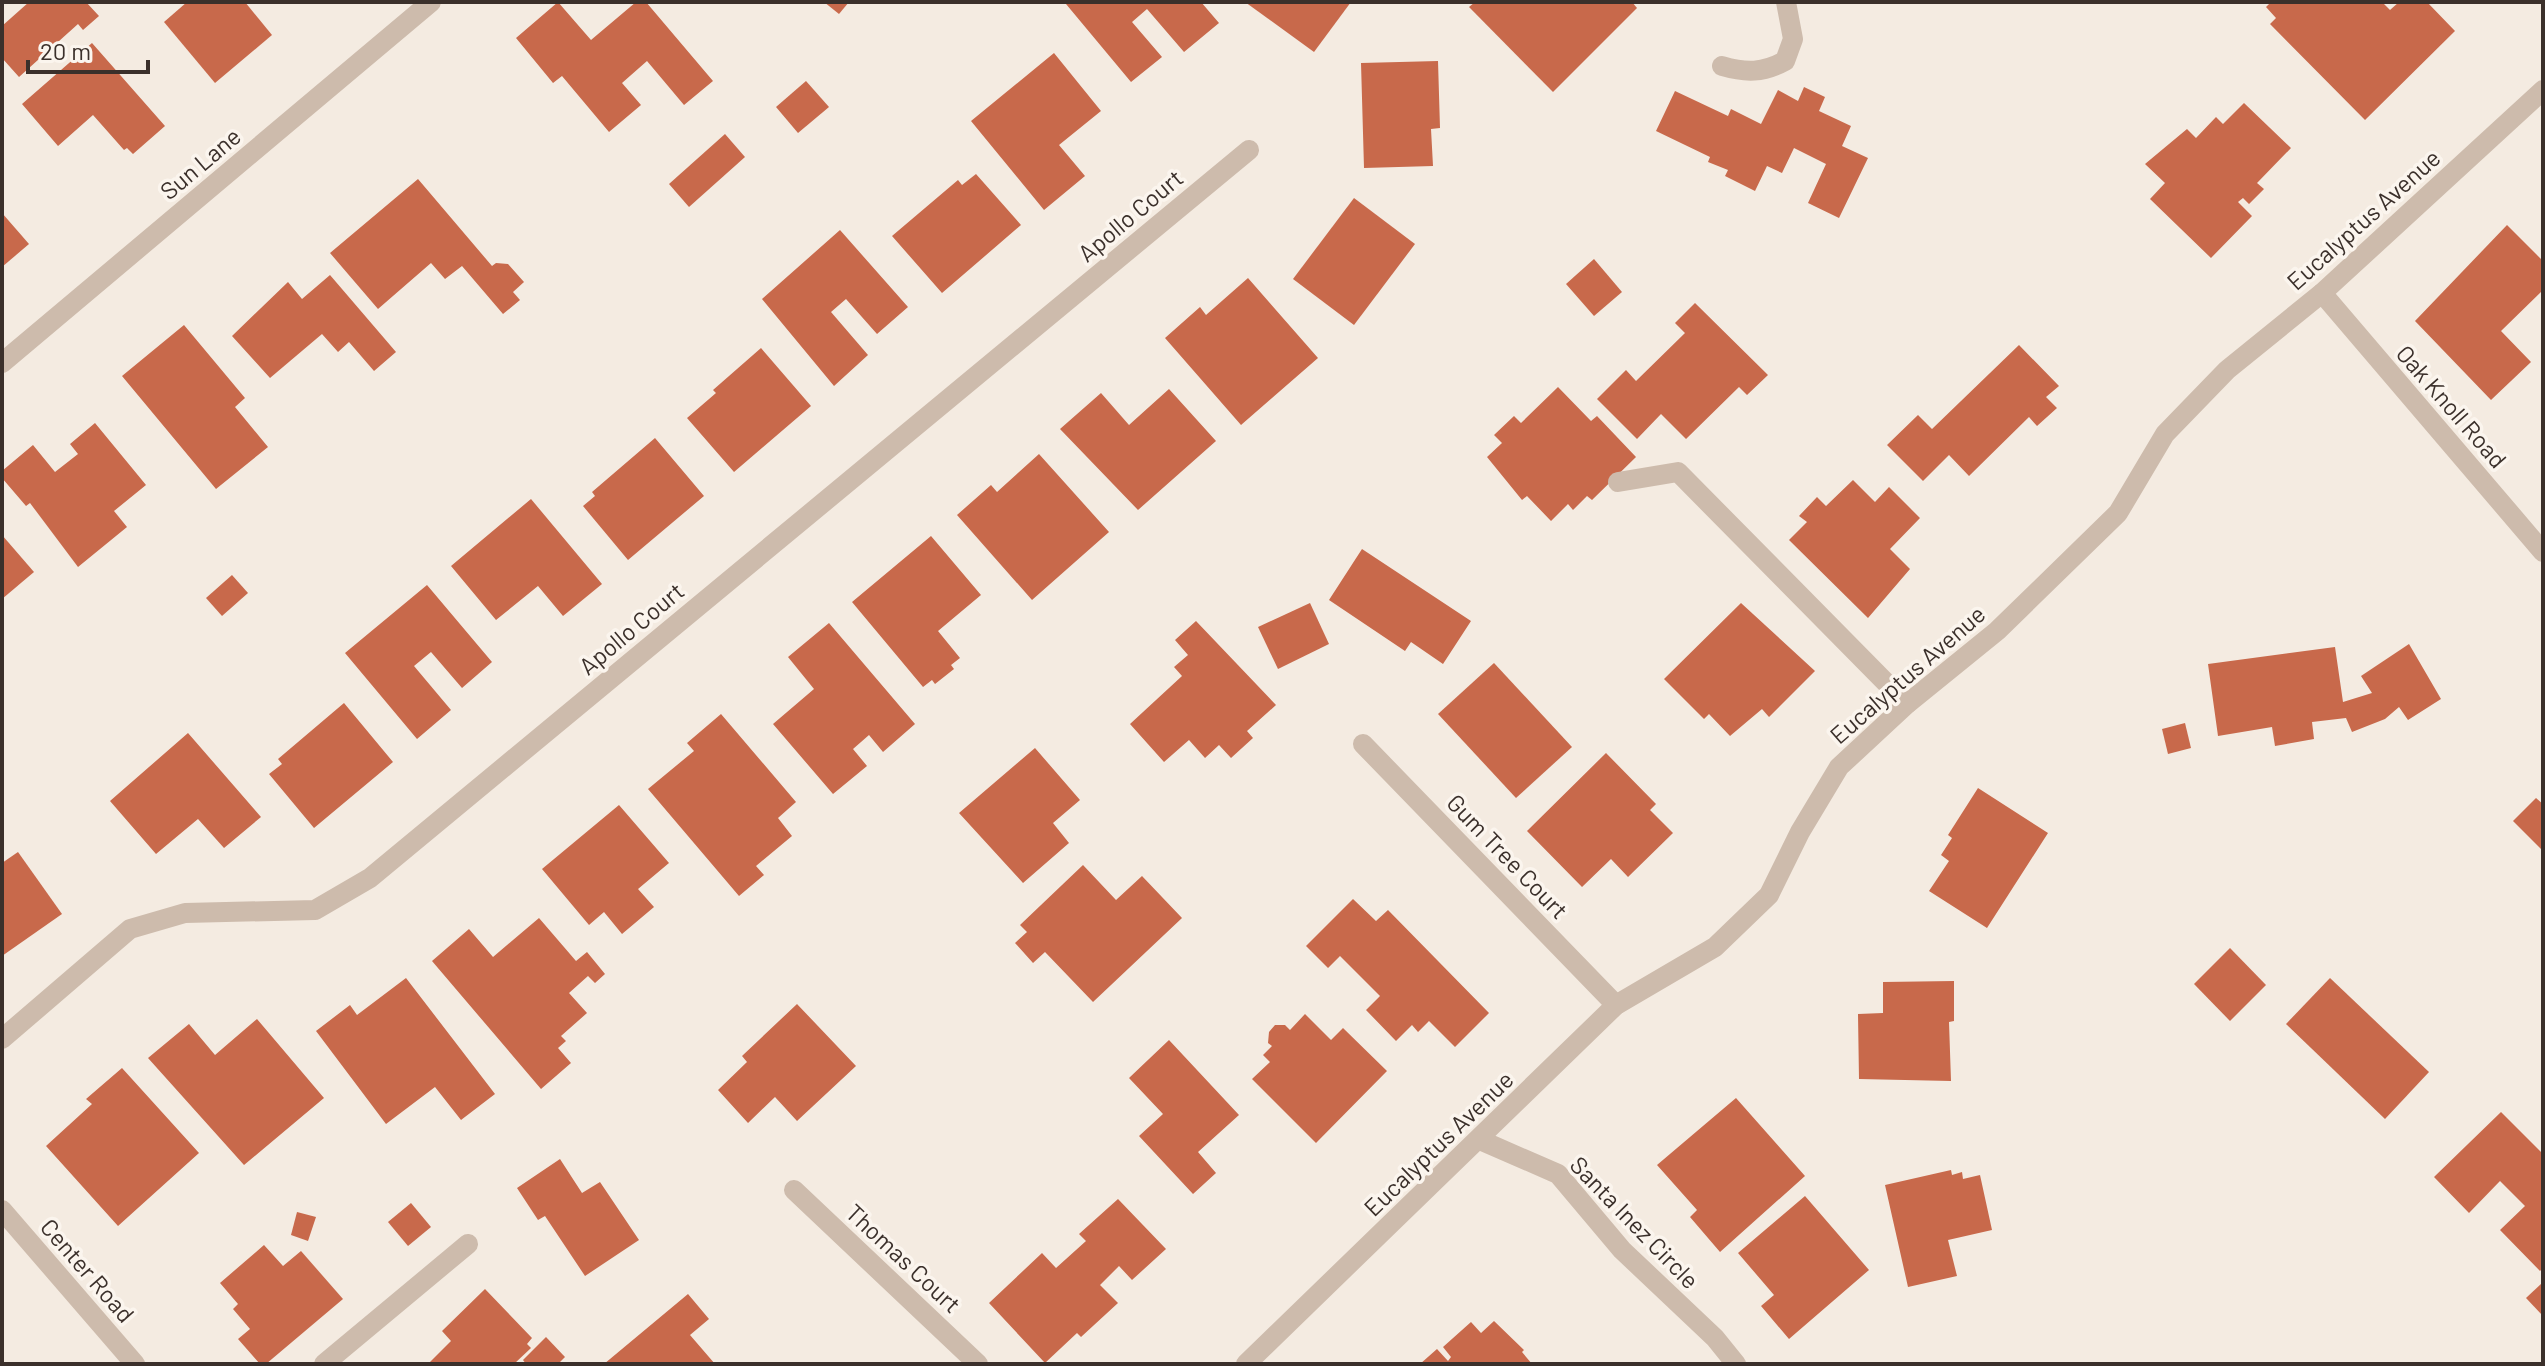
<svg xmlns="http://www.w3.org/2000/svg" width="2545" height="1366" viewBox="0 0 2545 1366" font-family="Barlow,sans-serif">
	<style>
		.building { fill: #c8694b }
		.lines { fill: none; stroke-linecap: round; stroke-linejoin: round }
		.minor { stroke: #cdbbac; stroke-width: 20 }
		.labels { text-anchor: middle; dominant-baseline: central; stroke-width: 7; stroke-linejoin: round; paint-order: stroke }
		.street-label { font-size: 24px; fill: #3b302b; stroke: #fbf5ee }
	</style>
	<rect width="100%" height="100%" fill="#f4ebe1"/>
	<g class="building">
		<polygon points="29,2 86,2 99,16 83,30 78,24 19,77 2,58 2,26"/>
		<polygon points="187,2 245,2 272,35 215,83 164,22"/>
		<polygon points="558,2 591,40 636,2 646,2 713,81 684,105 647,61 622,83 641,105 609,132 562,76 553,83 516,38"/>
		<polygon points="824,2 849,2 839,14"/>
		<polygon points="1068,2 1201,2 1219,23 1184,52 1147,9 1132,22 1162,57 1131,82 1066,4"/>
		<polygon points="1245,2 1351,2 1314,52"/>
		<polygon points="1475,2 1632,2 1637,8 1553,92 1469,7"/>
		<polygon points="2271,2 2382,2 2390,10 2399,2 2427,2 2455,31 2365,120 2270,24 2276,18 2266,7"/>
		<polygon points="92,43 165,126 133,154 127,148 124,150 93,115 58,146 22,104"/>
		<polygon points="1054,53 1101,111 1059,145 1085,176 1044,210 971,121"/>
		<polygon points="1438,61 1440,128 1431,129 1433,166 1364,168 1361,63"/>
		<polygon points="806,81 829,107 798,133 776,107"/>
		<polygon points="1804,87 1825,97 1819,111 1851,126 1842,146 1868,158 1839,218 1808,203 1826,164 1794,148 1782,173 1767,166 1755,191 1725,176 1728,170 1708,162 1710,157 1656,131 1675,91 1728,116 1731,109 1761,124 1778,90 1798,101"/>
		<polygon points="2244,103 2291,148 2257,183 2264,189 2249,204 2243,198 2238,202 2252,216 2211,258 2150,199 2165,183 2145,164 2187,129 2196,138 2216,117 2223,124"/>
		<polygon points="725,134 745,157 689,207 669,184"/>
		<polygon points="976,174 1021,225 942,293 892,236 958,180 962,185"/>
		<polygon points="418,179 492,266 496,263 508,264 524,282 513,292 520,300 503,314 462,266 445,279 431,263 378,309 330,253"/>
		<polygon points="1354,198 1415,244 1354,325 1293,279"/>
		<polygon points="2,213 29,244 2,267"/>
		<polygon points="2507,225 2543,261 2543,290 2501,331 2531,362 2491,400 2415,321"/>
		<polygon points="840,230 908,307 877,334 846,299 831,312 868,355 834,386 762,299"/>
		<polygon points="1594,259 1622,292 1594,316 1566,284"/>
		<polygon points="330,275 396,352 374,371 349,342 338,352 322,334 270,378 232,336 288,282 302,299"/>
		<polygon points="1248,278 1318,358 1241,425 1165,338 1200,307 1206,315"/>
		<polygon points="1695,303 1768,375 1747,395 1739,387 1686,439 1661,414 1637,439 1597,399 1626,370 1636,381 1685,333 1675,323"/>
		<polygon points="184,325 245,398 235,407 268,447 216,489 122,376"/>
		<polygon points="2019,345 2059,386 2046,397 2057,408 2037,426 2029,417 1969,476 1949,455 1923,481 1887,445 1918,415 1932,429"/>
		<polygon points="761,348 811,406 734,472 687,418 716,393 713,390"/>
		<polygon points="1558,387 1591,421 1597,416 1636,457 1592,500 1587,496 1573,510 1568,504 1551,521 1527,496 1522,500 1487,457 1502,443 1494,435 1514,416 1521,423"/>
		<polygon points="1169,389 1216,441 1138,510 1060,429 1101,393 1129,425"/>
		<polygon points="95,423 146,485 114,511 127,527 78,567 30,503 26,506 2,478 2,471 33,445 55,472 78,454 70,444"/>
		<polygon points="655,438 704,496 628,560 583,506 595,496 592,492"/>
		<polygon points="1039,454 1109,532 1032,600 957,515 991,485 997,492"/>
		<polygon points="1853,480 1875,502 1889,487 1920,518 1890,549 1910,569 1868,618 1789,540 1807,522 1799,516 1817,497 1826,506"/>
		<polygon points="531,499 602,584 563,616 538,586 496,620 451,566"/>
		<polygon points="2,535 34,572 2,599"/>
		<polygon points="931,536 981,595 938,631 960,658 951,665 954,669 935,684 932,680 923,687 852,602"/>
		<polygon points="1362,549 1471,621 1443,664 1411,642 1405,651 1329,600"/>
		<polygon points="232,575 248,593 222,616 206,598"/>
		<polygon points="427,585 492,662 462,688 431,652 414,666 451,710 417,739 345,653"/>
		<polygon points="1310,603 1329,644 1278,669 1258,627"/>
		<polygon points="1741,603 1815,671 1769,717 1762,709 1730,736 1709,714 1704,719 1664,679"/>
		<polygon points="1196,621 1276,705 1247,731 1253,738 1231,758 1219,745 1205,758 1189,740 1164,762 1130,724 1182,676 1174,667 1188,655 1175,640"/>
		<polygon points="829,623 915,724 883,752 869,735 853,749 867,766 833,794 773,724 814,689 788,657"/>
		<polygon points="2409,644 2441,699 2408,720 2399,707 2385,719 2352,732 2346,718 2312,722 2314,739 2275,746 2272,727 2218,736 2208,664 2335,647 2343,702 2372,693 2361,676"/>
		<polygon points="1494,663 1572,747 1516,798 1438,714"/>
		<polygon points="344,703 393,762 314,828 269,774 282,764 278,759"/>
		<polygon points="721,714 796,802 778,818 792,836 756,866 764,875 739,896 648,789 694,751 687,743"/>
		<polygon points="2185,723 2191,748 2168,754 2162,729"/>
		<polygon points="188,733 261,817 224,848 198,819 156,854 110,801"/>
		<polygon points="1035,748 1080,800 1053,823 1069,843 1023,883 959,813"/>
		<polygon points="1606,753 1656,804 1650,810 1673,833 1628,877 1611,859 1582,887 1527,831"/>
		<polygon points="1978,788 2048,833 1987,928 1929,891 1949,861 1941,855 1952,838 1948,835"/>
		<polygon points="2536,798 2543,804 2543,851 2513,821"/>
		<polygon points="619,805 669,863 638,889 654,907 622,934 604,912 589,925 542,869"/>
		<polygon points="18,852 62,914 2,956 2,863"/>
		<polygon points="1083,865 1116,900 1142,876 1182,918 1093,1002 1045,952 1033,963 1015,943 1027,932 1020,925"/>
		<polygon points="1353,899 1376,921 1388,910 1489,1013 1455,1047 1429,1021 1418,1032 1412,1025 1396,1041 1366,1010 1380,996 1340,956 1328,968 1306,946"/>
		<polygon points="539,918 576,961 587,952 605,974 595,983 588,976 569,993 587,1013 561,1036 566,1041 558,1048 571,1063 541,1089 432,961 469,929 493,957"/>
		<polygon points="2230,948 2266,985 2230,1021 2194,984"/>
		<polygon points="406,978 495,1094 461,1120 435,1087 386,1124 316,1031 350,1005 357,1015"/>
		<polygon points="2330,978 2429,1072 2385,1119 2286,1024"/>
		<polygon points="1954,981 1954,1021 1949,1022 1951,1081 1859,1079 1858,1014 1883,1013 1883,982"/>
		<polygon points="797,1004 856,1066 797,1121 775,1097 748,1123 718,1090 747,1062 742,1056"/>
		<polygon points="1305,1014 1331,1040 1343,1028 1387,1071 1316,1143 1252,1079 1270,1062 1263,1055 1272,1046 1268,1043 1269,1032 1275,1025 1285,1025 1290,1030"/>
		<polygon points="257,1019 324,1098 244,1165 148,1058 189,1024 215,1055"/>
		<polygon points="1169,1040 1239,1115 1198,1152 1216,1173 1193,1194 1139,1136 1163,1114 1129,1078"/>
		<polygon points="122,1068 199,1153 118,1226 46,1146 92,1104 86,1099"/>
		<polygon points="1736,1098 1805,1176 1720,1252 1690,1217 1697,1210 1657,1165"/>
		<polygon points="2501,1112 2543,1154 2543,1268 2540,1271 2500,1230 2525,1206 2500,1181 2469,1213 2434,1177"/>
		<polygon points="560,1159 582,1193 600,1182 639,1240 585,1276 545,1216 538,1220 517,1188"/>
		<polygon points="1951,1170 1952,1175 1962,1172 1963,1179 1980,1175 1992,1230 1948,1240 1957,1276 1908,1287 1885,1185"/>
		<polygon points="1805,1196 1869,1270 1789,1339 1761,1306 1774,1295 1738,1253"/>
		<polygon points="1118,1199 1166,1249 1132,1280 1119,1266 1100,1285 1118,1303 1081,1337 1077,1333 1045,1363 989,1303 1042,1253 1056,1268 1086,1241 1079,1234"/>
		<polygon points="411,1203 431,1227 408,1246 388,1222"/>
		<polygon points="297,1212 316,1217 308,1241 291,1235"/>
		<polygon points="264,1245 283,1266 301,1251 343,1299 266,1364 260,1364 238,1339 250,1329 233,1309 238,1304 220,1283"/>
		<polygon points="2543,1282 2543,1316 2526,1298"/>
		<polygon points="485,1289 532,1338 527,1344 531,1348 514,1364 428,1364 451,1341 442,1331"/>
		<polygon points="688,1294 709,1319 690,1335 715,1364 604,1364"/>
		<polygon points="1494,1321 1524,1350 1522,1352 1532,1364 1420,1364 1437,1349 1448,1361 1451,1357 1443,1347 1471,1322 1481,1333"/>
		<polygon points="546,1337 565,1357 558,1364 526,1364 523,1360"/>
	</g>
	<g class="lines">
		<g class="minor">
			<path d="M1722,66C1746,73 1763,73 1785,61L1793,39L1786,2"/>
			<polyline points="2322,293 2543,552"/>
			<polyline points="2,363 431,2"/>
			<polyline points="1618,482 1678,472 1907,704"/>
			<polyline points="1363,744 1616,1005"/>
			<polyline points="2,1039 130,929 185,913 315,910 370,878 1249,150"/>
			<polyline points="1480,1140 1558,1174 1622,1250 1715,1338 1736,1364"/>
			<polyline points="794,1190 978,1364"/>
			<polyline points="2,1210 135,1364"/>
			<polyline points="324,1364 468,1244"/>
			<polyline points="1246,1364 1616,1005 1715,947 1769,895 1800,832 1839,767 1907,704 1997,631 2118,513 2165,434 2227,370 2322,293 2543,90"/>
		</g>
	</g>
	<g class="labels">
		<g class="street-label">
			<text transform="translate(200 163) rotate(-40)">Sun Lane</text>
			<text transform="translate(1130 215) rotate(-40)">Apollo Court</text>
			<text transform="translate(2363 219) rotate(-42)">Eucalyptus Avenue</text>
			<text transform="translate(2452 406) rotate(49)">Oak Knoll Road</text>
			<text transform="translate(631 628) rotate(-40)">Apollo Court</text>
			<text transform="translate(1907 674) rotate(-41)">Eucalyptus Avenue</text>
			<text transform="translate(1508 856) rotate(46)">Gum Tree Court</text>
			<text transform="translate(1438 1143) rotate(-44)">Eucalyptus Avenue</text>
			<text transform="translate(1635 1222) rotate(46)">Santa Inez Circle</text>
			<text transform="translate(904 1258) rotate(43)">Thomas Court</text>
			<text transform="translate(88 1270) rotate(49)">Center Road</text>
		</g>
	</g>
	<rect width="2545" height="1366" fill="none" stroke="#3b302b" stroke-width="8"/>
	<path d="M28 60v12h120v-12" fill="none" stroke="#3b302b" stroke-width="4"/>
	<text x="40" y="60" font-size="24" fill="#3b302b" stroke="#fbf5ee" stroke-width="6" paint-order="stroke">20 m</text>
</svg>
